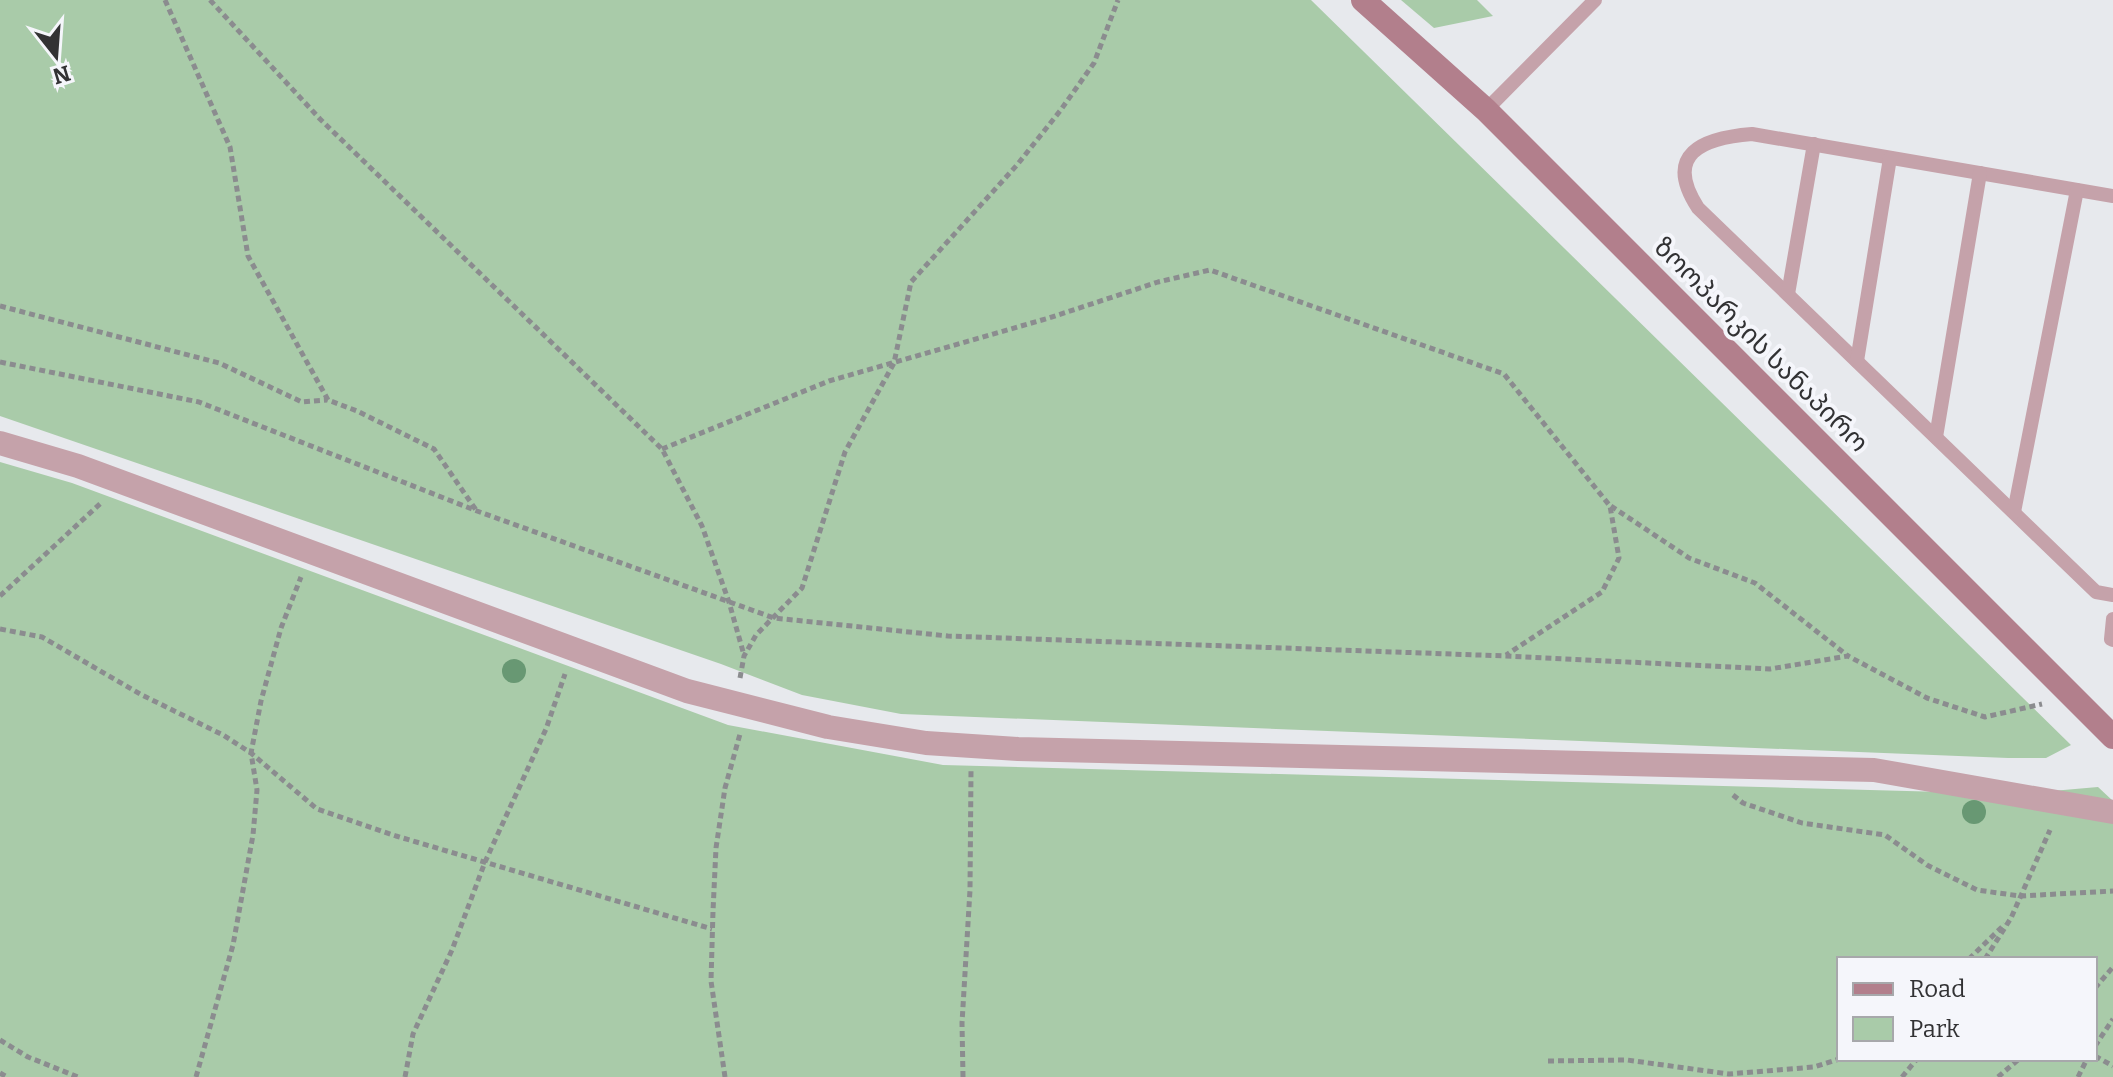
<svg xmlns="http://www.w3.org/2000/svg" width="2113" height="1077" viewBox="0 0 2113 1077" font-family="Bitter,'Noto Sans Georgian',serif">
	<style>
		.green { fill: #a9cba9; fill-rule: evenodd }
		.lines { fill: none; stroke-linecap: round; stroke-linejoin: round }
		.path { stroke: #8b8c8f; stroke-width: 5; stroke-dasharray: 6 4; stroke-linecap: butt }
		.lane { stroke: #c5a2aa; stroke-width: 14 }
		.street { stroke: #c5a2aa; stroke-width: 24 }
		.secondary { stroke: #b27f8c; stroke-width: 24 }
		.tree { fill: #689873 }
		.labels { text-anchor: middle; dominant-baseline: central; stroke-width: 8; stroke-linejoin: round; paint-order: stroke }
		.street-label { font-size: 26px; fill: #323234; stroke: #f5f6fb }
	</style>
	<rect width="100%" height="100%" fill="#e7e9ed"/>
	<g class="green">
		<polygon points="0,0 1311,0 2071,745 2046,758 2008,758 901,714 802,695 721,664 0,416"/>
		<polygon points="1401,0 1477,0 1493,16 1434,28"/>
		<path d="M0,462L72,483L728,725L943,765L2017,794L2098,787L2113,801V1077H0ZM1839,959H2095V1059H1839Z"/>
	</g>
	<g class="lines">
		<g class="path">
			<polyline points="165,0 230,147 248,256 328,400 357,411 434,449 476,510"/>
			<polyline points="210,0 320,119 662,449 702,526 729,602 744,655"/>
			<polyline points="0,306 219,363 302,402 327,400"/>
			<polyline points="0,362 199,402 477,511 774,618 948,636 1506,656 1770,669 1848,656 1927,698 1985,717 2042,704"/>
			<polyline points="662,449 829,381 1049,318 1158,282 1210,270 1504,374 1610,506 1619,558 1602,592 1506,655"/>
			<polyline points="1611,506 1689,558 1755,583 1848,656"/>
			<polyline points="0,596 102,502"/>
			<polyline points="0,629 42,637 140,694 223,735 251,753 317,809 396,836 712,929"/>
			<polyline points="740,678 744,656 756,635 802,588 845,452 894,363 911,282 1017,165 1060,111 1094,63 1118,0"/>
			<polyline points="1733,795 1743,803 1802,823 1885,835 1927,865 1977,890 2020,896 2113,891"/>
			<polyline points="1969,959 2005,924"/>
			<polyline points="1985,959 2011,918 2050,830"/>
			<polyline points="2095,988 2113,967"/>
			<polyline points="0,1040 28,1057 78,1077"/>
			<polyline points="2095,1046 2113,1019"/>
			<polyline points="2095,1056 2113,1066"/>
			<polyline points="1548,1061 1627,1060 1729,1074 1814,1067 1839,1059"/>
			<polyline points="0,1073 7,1077"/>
			<polyline points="196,1077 233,945 253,835 257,790 251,753 261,701 281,628 301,577"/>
			<polyline points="405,1077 413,1034 452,950 485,862 546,729 565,674"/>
			<polyline points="725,1077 711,981 713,911 716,848 725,788 740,734"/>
			<polyline points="963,1077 962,1023 970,890 971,771"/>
			<polyline points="1902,1077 1917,1059"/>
			<polyline points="1998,1077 2019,1059"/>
			<polyline points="2078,1077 2087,1059"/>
		</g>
		<g class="lane">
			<polyline points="1486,110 1595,0"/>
			<path d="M2113,196L1752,134C1702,138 1663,154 1698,208L2096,592L2113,595"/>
			<polyline points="1788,294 1814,144"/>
			<polyline points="1857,361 1890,158"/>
			<polyline points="1936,437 1980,173"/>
			<polyline points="2014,512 2077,190"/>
			<polyline points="2113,619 2111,639 2113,640"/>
		</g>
		<polyline class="street" points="0,443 78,466 687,691 828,727 926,743 1018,749 1874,770 2113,812"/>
		<polyline class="secondary" points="1363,0 1486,110 2113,737"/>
	</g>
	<g class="tree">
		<circle cx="514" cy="671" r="12"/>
		<circle cx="1974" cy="812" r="12"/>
	</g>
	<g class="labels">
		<g class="street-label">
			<text transform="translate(1761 345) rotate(45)">ზოოპარკის სანაპირო</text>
		</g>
	</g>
	<rect x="1837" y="957" width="260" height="104" fill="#f5f6fb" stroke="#a7a8ab" stroke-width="2"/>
	<rect x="1853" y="983" width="40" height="12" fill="#b27f8c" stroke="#a7a8ab" stroke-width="2"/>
	<text x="1909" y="997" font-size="24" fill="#323234">Road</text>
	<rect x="1853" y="1017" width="40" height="24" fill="#a9cba9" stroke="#a7a8ab" stroke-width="2"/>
	<text x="1909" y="1037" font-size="24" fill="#323234">Park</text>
	<g transform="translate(56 56) rotate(163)" stroke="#f5f6fb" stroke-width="6" paint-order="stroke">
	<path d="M0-6L14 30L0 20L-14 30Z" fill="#323234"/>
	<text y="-12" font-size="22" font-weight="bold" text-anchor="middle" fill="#323234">N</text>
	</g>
</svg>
